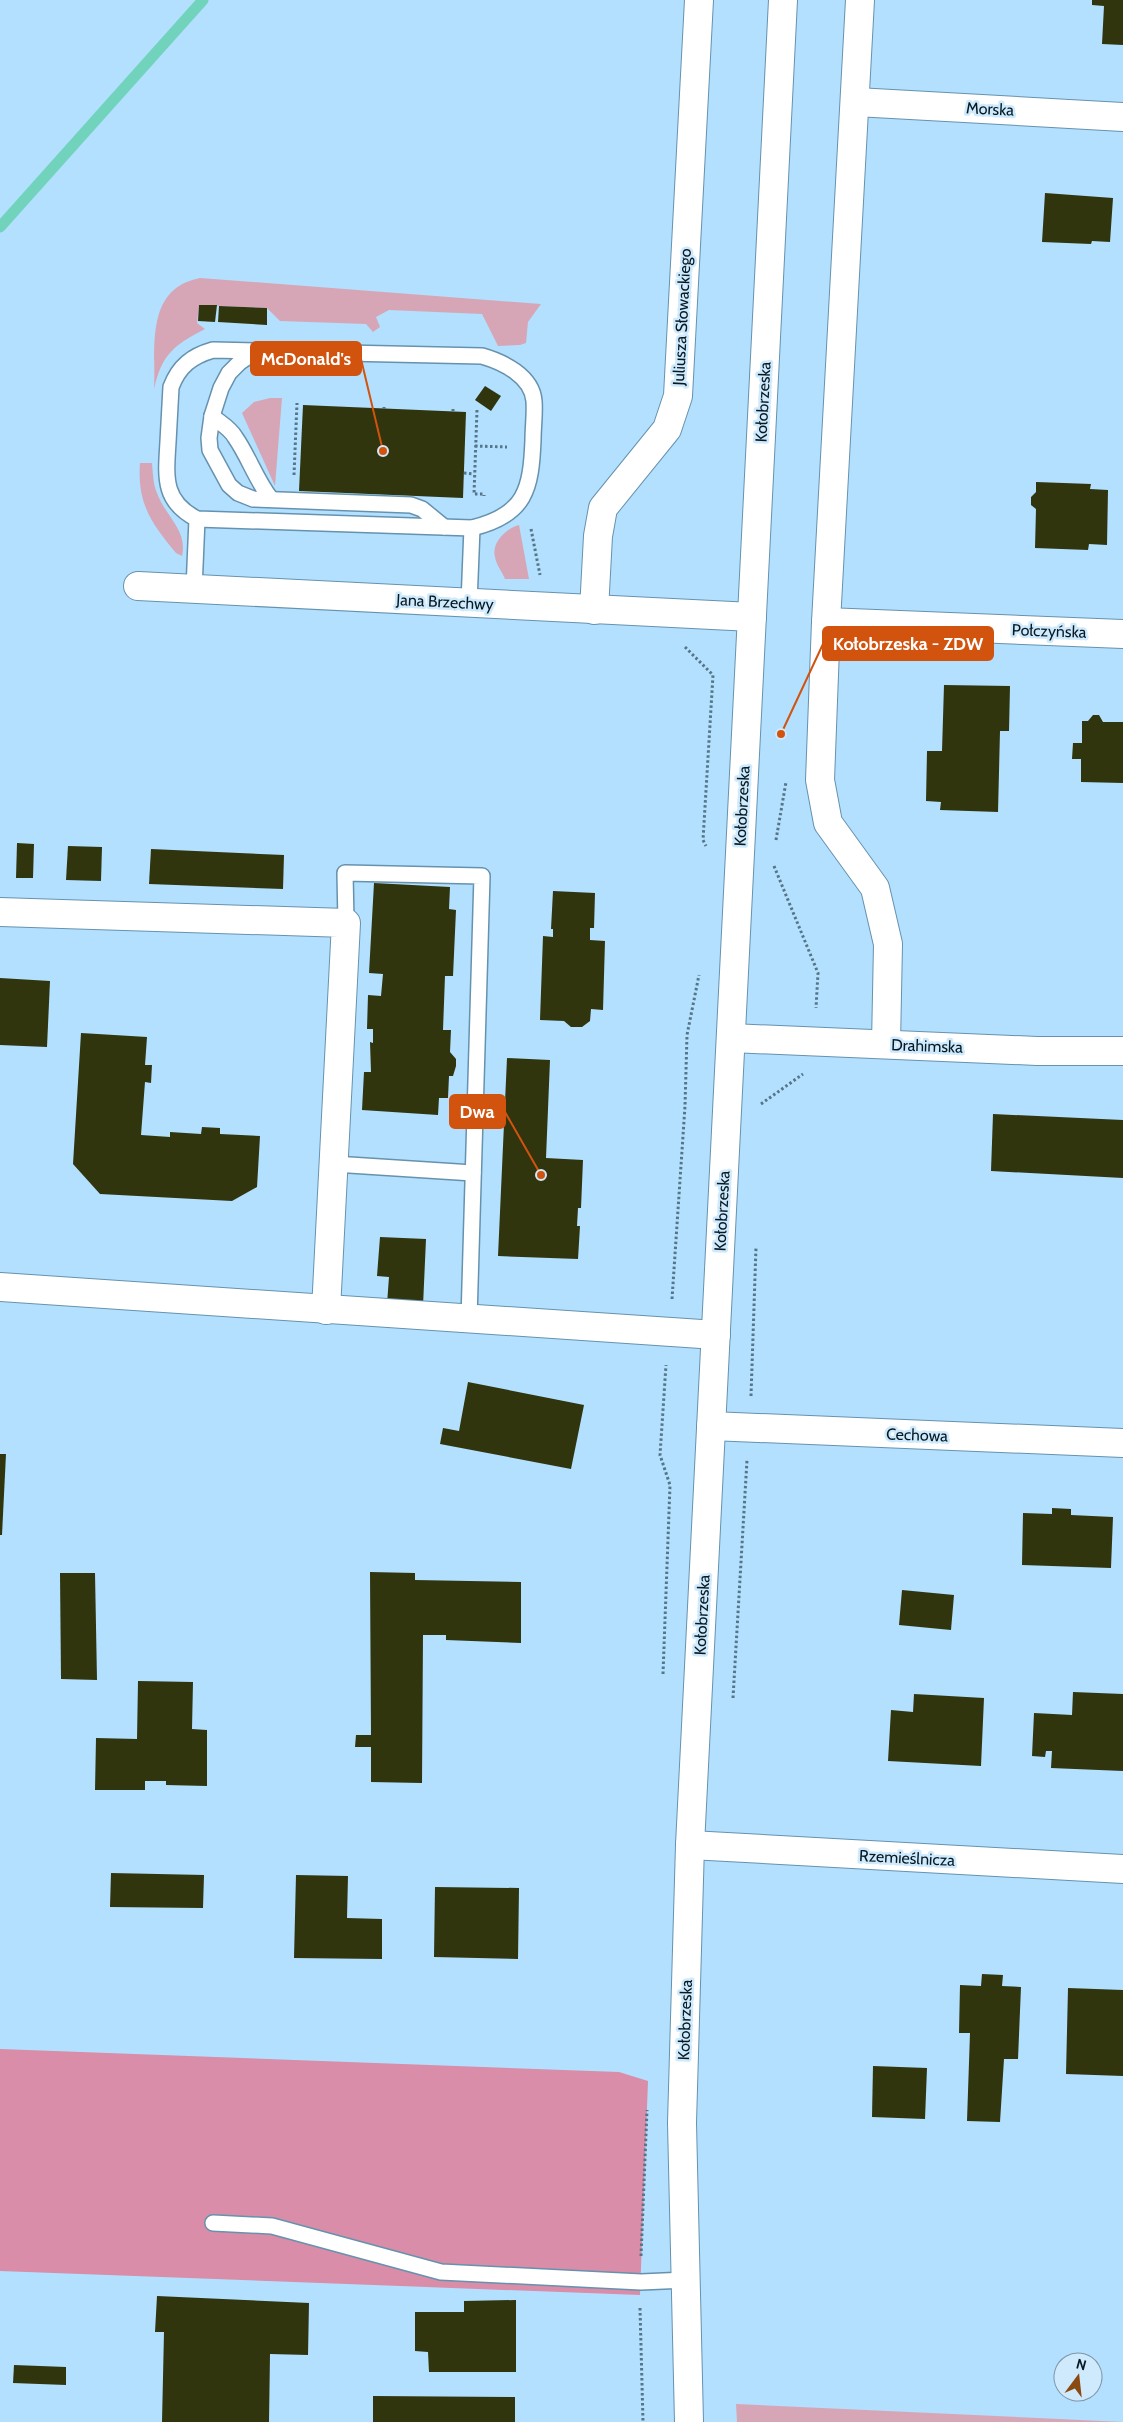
<svg xmlns="http://www.w3.org/2000/svg" width="1123" height="2422" viewBox="0 0 1123 2422" font-family="Cabin,sans-serif">
	<style>
		.green { fill: #d7a6b6 }
		.forest { fill: #d98da8 }
		.lines { fill: none; stroke-linecap: round; stroke-linejoin: round }
		.stream { stroke: #72d3bd; stroke-width: 11 }
		.building { fill: #30350e }
		.lane-casing { stroke: #6692ae; stroke-width: 18 }
		.street-casing { stroke: #6692ae; stroke-width: 30 }
		.secondary-casing { stroke: #6692ae; stroke-width: 30 }
		.path { stroke: #567588; stroke-width: 3; stroke-dasharray: 2.5 2.5; stroke-linecap: butt }
		.lane { stroke: #fff; stroke-width: 15 }
		.street { stroke: #fff; stroke-width: 28 }
		.secondary { stroke: #fff; stroke-width: 28 }
		.labels { text-anchor: middle; dominant-baseline: central; stroke-width: 5; stroke-linejoin: round; paint-order: stroke }
		.street-label { font-size: 16px; fill: #071923; stroke: #cfeafd }
		.leader { fill: none; stroke: #d2530e; stroke-width: 2 }
		.callout-dot { fill: #d2530e; stroke: #cfeafd; stroke-width: 2 }
		.callout { fill: #d2530e; stroke: #d2530e; stroke-width: 2 }
		.callout-label { font-size: 18px; text-anchor: middle; font-weight: bold; fill: #fff }
	</style>
	<rect width="100%" height="100%" fill="#b2e0fe"/>
	<g class="green">
		<path d="M200,278L541,304L528,322L526,343L520,345L498,346L482,314L389,310L376,317L380,327L373,332L366,324L280,321L267,308L199,305L197,323L205,329C174,345 162,354 154,389C156,346 145,289 200,278Z"/>
		<polygon points="270,398 282,398 275,486 242,413 254,402"/>
		<path d="M140,463H152C153,473 153,484 157,493C165,516 188,530 182,556L176,553C151,523 137,503 140,463Z"/>
		<path d="M519,525L529,579H505C502,572 496,564 495,557C491,542 507,528 519,525Z"/>
		<polygon points="736,2404 1123,2422 737,2422"/>
	</g>
	<polygon class="forest" points="0,2049 619,2072 648,2081 640,2295 0,2271"/>
	<g class="lines">
		<polyline class="stream" points="0,227 203,0"/>
	</g>
	<g class="building">
		<polygon points="1092,0 1123,0 1123,45 1102,44 1104,6 1092,5"/>
		<polygon points="1045,193 1113,198 1110,242 1092,241 1091,244 1042,242"/>
		<polygon points="199,305 217,305 215,322 198,321"/>
		<polygon points="219,306 267,308 267,325 218,322"/>
		<polygon points="485,386 501,396 491,411 475,400"/>
		<polygon points="303,405 466,412 463,498 299,491"/>
		<polygon points="1036,482 1091,484 1090,489 1108,490 1107,545 1089,544 1088,550 1035,548 1036,509 1031,505 1031,497 1036,492"/>
		<polygon points="944,685 1010,686 1009,731 1000,731 998,812 940,810 941,802 926,801 927,751 942,751"/>
		<polygon points="1093,715 1099,715 1103,722 1123,722 1123,783 1081,782 1081,759 1072,759 1073,743 1082,743 1082,721 1088,721"/>
		<polygon points="17,843 34,844 33,878 16,878"/>
		<polygon points="68,846 102,847 101,881 66,880"/>
		<polygon points="151,849 284,855 283,889 149,884"/>
		<polygon points="374,883 450,887 449,909 456,910 453,976 445,976 443,1030 451,1030 450,1052 456,1059 456,1066 453,1076 449,1076 448,1098 439,1098 438,1115 362,1110 364,1072 371,1072 370,1042 373,1043 373,1029 367,1029 368,995 381,996 383,974 369,973"/>
		<polygon points="553,891 595,893 594,928 590,928 590,940 605,941 603,1010 591,1009 590,1021 582,1027 571,1027 564,1021 540,1020 543,936 553,937 553,929 551,929"/>
		<polygon points="0,978 50,981 47,1047 0,1045"/>
		<polygon points="81,1033 147,1037 145,1065 152,1065 151,1083 145,1082 141,1135 170,1137 170,1132 201,1134 202,1127 220,1128 220,1134 260,1136 257,1187 232,1201 100,1194 73,1164"/>
		<polygon points="507,1058 550,1060 546,1158 583,1160 581,1208 578,1208 577,1226 580,1226 578,1259 498,1256"/>
		<polygon points="993,1114 1123,1120 1123,1178 991,1171"/>
		<polygon points="380,1237 426,1239 423,1306 387,1304 389,1277 377,1276"/>
		<polygon points="468,1382 584,1405 571,1469 440,1444 443,1428 459,1431"/>
		<polygon points="0,1454 6,1454 2,1535 0,1535"/>
		<polygon points="1052,1508 1071,1509 1071,1515 1113,1517 1111,1568 1022,1565 1023,1513 1052,1514"/>
		<polygon points="370,1572 415,1573 415,1580 521,1582 521,1643 446,1640 446,1635 423,1635 422,1783 371,1782 371,1747 355,1747 356,1735 371,1735"/>
		<polygon points="60,1573 95,1573 97,1680 61,1679"/>
		<polygon points="902,1590 954,1595 951,1630 899,1625"/>
		<polygon points="138,1681 193,1682 192,1729 207,1730 207,1786 166,1785 166,1781 145,1781 145,1790 95,1790 96,1738 137,1739"/>
		<polygon points="1073,1692 1123,1694 1123,1771 1051,1768 1052,1751 1046,1751 1045,1757 1032,1756 1034,1713 1072,1715"/>
		<polygon points="914,1694 984,1698 981,1766 888,1761 891,1710 913,1712"/>
		<polygon points="111,1873 204,1875 203,1908 110,1907"/>
		<polygon points="296,1875 348,1876 347,1918 382,1919 382,1959 294,1958"/>
		<polygon points="435,1887 519,1888 518,1959 434,1957"/>
		<polygon points="982,1974 1003,1975 1002,1986 1021,1987 1018,2059 1004,2059 1000,2122 967,2121 970,2033 959,2033 960,1985 981,1986"/>
		<polygon points="1068,1988 1123,1990 1123,2076 1066,2074"/>
		<polygon points="873,2066 927,2068 925,2119 872,2117"/>
		<polygon points="157,2296 309,2303 308,2355 270,2354 269,2422 162,2422 164,2332 155,2332"/>
		<polygon points="516,2300 516,2372 429,2372 428,2352 415,2351 415,2312 464,2312 464,2301"/>
		<polygon points="14,2365 66,2367 66,2385 13,2383"/>
		<polygon points="373,2396 515,2397 515,2422 373,2422"/>
	</g>
	<g class="lines">
		<g class="lane-casing">
			<g id="lane">
				<path d="M213,350L482,356C503,362 532,376 534,401C535,414 533,427 533,440C531,489 526,515 472,528L197,519C162,501 166,476 168,442C169,423 170,405 171,387C179,366 192,356 213,350Z"/>
				<polyline points="255,352 240,362 229,373 221,388 212,416 209,438 210,450 229,485 238,493 253,499 411,505 422,509 444,527"/>
				<path d="M212,416C220,423 230,428 235,437C249,457 256,480 271,499"/>
				<polyline points="194,589 197,519"/>
				<polyline points="469,603 472,528"/>
				<polyline points="346,923 345,873 482,876 469,1319"/>
				<polyline points="334,1164 473,1173"/>
				<polyline points="213,2223 272,2226 441,2272 641,2282 686,2280"/>
			</g>
		</g>
		<g class="street-casing">
			<g id="street">
				<polyline points="860,0 826,622 820,780 828,823 875,888 888,944 886,1044"/>
				<polyline points="856,102 1123,117"/>
				<polyline points="138,586 752,617"/>
				<polyline points="594,610 598,536 603,508 667,429 678,396 699,0"/>
				<polyline points="826,622 1123,634"/>
				<polyline points="0,912 346,923 326,1310"/>
				<polyline points="731,1038 1037,1051 1123,1051"/>
				<polyline points="0,1287 716,1335"/>
				<polyline points="711,1426 1123,1443"/>
				<polyline points="690,1845 1123,1869"/>
			</g>
		</g>
		<g class="secondary-casing">
			<polyline id="secondary" points="689,2422 682,2123 690,1845 783,0"/>
		</g>
		<g class="path">
			<polyline points="384,409 384,407"/>
			<polyline points="453,409 453,411"/>
			<polyline points="477,410 474,494 484,494 484,496"/>
			<polyline points="475,446 507,447"/>
			<polyline points="464,473 474,474"/>
			<polyline points="294,475 297,403"/>
			<polyline points="531,529 540,575"/>
			<polyline points="685,647 713,675 703,840 706,846"/>
			<polyline points="776,840 786,782"/>
			<polyline points="774,866 818,973 816,1008"/>
			<polyline points="761,1104 803,1074"/>
			<polyline points="672,1299 685,1106 687,1035 699,975"/>
			<polyline points="751,1396 756,1247"/>
			<polyline points="663,1674 670,1485 660,1455 666,1365"/>
			<polyline points="733,1698 747,1460"/>
			<polyline points="641,2256 647,2110"/>
			<polyline points="640,2308 643,2422"/>
		</g>
		<use href="#lane" class="lane"/>
		<use href="#street" class="street"/>
		<use href="#secondary" class="secondary"/>
	</g>
	<g class="labels">
		<g class="street-label">
			<text transform="translate(990 109) rotate(3)">Morska</text>
			<text transform="translate(682 317) rotate(-87)">Juliusza Słowackiego</text>
			<text transform="translate(763 402) rotate(-87)">Kołobrzeska</text>
			<text transform="translate(445 602) rotate(3)">Jana Brzechwy</text>
			<text transform="translate(1049 631) rotate(2)">Połczyńska</text>
			<text transform="translate(742 806) rotate(-87)">Kołobrzeska</text>
			<text transform="translate(927 1046) rotate(2)">Drahimska</text>
			<text transform="translate(722 1211) rotate(-87)">Kołobrzeska</text>
			<text transform="translate(917 1435) rotate(2)">Cechowa</text>
			<text transform="translate(702 1615) rotate(-87)">Kołobrzeska</text>
			<text transform="translate(907 1858) rotate(3)">Rzemieślnicza</text>
			<text transform="translate(685 2020) rotate(-88)">Kołobrzeska</text>
		</g>
	</g>
	<path class="leader" d="M383 451L361 359M781 734L823 644M541 1175L505 1112"/>
	<g class="callout-dot">
		<circle cx="383" cy="451" r="5"/>
		<circle cx="781" cy="734" r="5"/>
		<circle cx="541" cy="1175" r="5"/>
	</g>
	<g class="callout">
		<rect x="251" y="342" width="110" height="33" rx="5"/>
		<rect x="823" y="627" width="170" height="33" rx="5"/>
		<rect x="450" y="1095" width="55" height="33" rx="5"/>
	</g>
	<g class="callout-label">
		<text x="306" y="365">McDonald's</text>
		<text x="908" y="650">Kołobrzeska - ZDW</text>
		<text x="477" y="1118">Dwa</text>
	</g>
	<g transform="translate(1078 2377) rotate(15)"><circle r="24" fill="#cfeafd" stroke="#7f96a6"/>
	<path d="M0-4L9 19L0 12L-9 19Z" fill="#8a4b10"/>
	<text y="-8" font-size="14" font-weight="bold" text-anchor="middle" fill="#071923">N</text>
	</g>
</svg>
